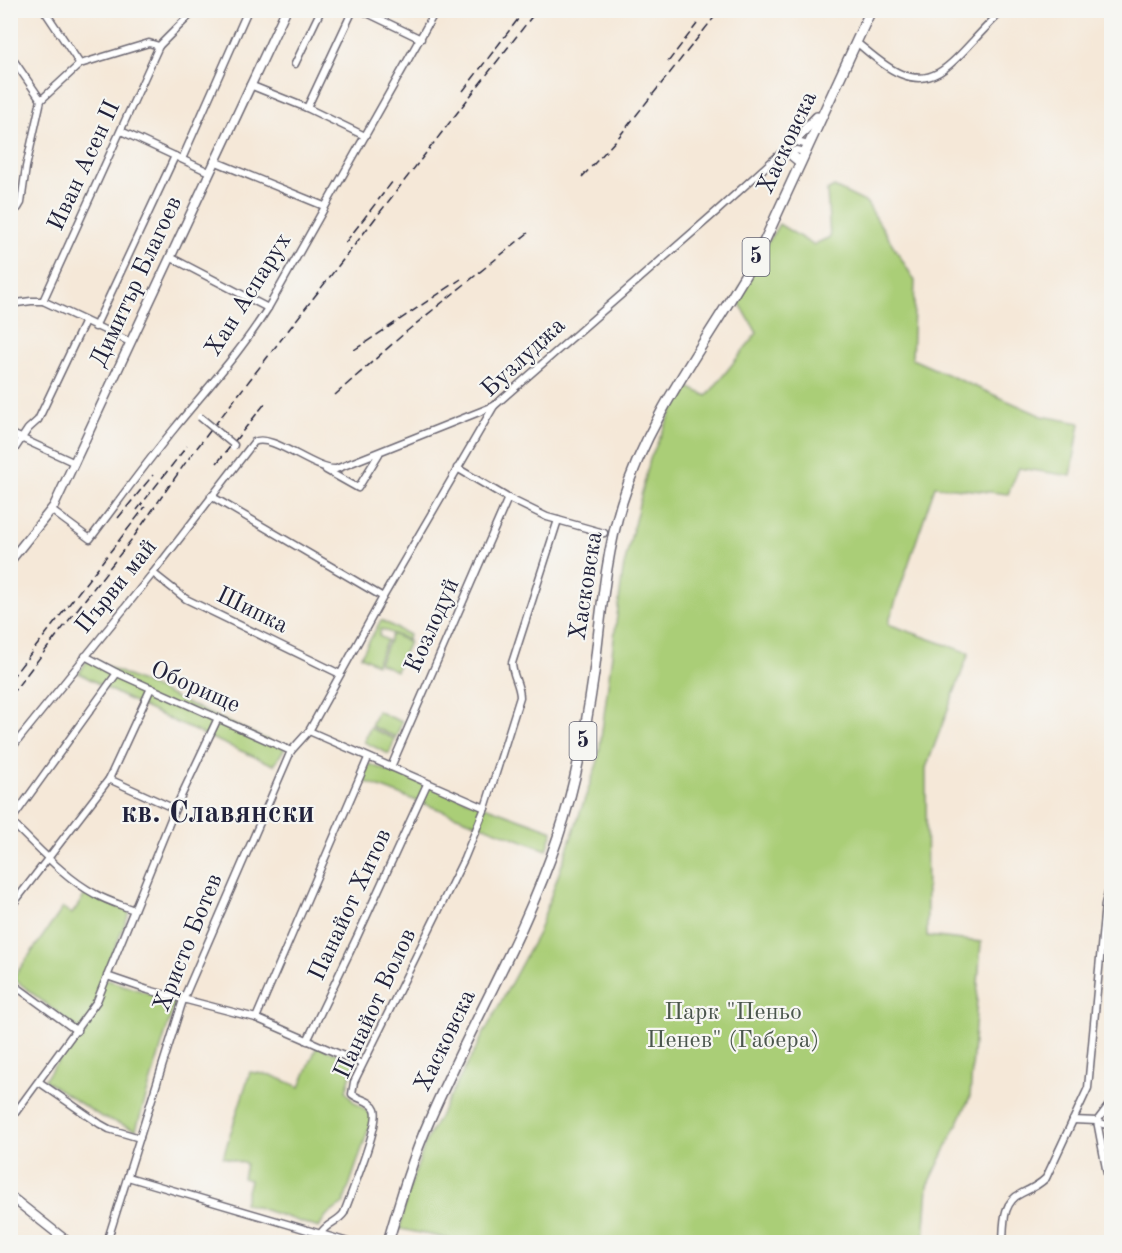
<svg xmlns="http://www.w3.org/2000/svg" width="1122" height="1253" viewBox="0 0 1122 1253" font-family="'Old Standard TT',serif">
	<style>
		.green { fill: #aace77; stroke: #667859; stroke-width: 1.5 }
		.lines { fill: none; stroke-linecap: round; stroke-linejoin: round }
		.street-casing { stroke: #6c6772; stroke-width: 9 }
		.secondary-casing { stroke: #6c6772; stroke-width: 11 }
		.primary-casing { stroke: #6c6772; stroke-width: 12 }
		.street { stroke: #fff; stroke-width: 6 }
		.secondary { stroke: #fff; stroke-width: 8 }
		.primary { stroke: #fff; stroke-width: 9 }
		.rail { stroke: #22223b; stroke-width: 1.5; stroke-dasharray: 9 4.5; stroke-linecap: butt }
		.street-bridge-casing { stroke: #6c6772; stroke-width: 9; stroke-linecap: butt }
		.street-bridge { stroke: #fff; stroke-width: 6 }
		.labels { text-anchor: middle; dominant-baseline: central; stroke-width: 4.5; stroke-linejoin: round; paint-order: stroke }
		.shield { fill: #f6f6f2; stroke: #626272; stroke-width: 1.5 }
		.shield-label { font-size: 22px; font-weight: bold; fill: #22223b }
		.street-label { font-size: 24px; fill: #22223b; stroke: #f6f6f2 }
		.park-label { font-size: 24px; fill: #4b564d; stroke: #f6f6f2 }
		.district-label { font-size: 30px; font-weight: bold; fill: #22223b; stroke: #f6f6f2 }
	</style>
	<rect width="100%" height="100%" fill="#f6f6f2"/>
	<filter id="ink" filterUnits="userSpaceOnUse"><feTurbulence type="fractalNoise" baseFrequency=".0167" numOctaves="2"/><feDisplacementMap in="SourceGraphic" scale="12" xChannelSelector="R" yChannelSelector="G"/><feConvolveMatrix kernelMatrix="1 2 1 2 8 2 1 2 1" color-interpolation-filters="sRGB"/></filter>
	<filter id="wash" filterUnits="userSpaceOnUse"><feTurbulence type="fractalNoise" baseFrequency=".008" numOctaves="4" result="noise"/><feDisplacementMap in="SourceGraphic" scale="24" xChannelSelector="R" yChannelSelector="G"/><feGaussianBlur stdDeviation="1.35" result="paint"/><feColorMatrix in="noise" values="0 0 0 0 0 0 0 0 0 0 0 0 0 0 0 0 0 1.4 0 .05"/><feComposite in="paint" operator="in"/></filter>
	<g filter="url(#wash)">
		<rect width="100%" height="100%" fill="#f5e8d8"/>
		<g class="green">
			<polygon points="834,187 867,203 915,281 912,359 1042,416 1080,423 1071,476 1019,468 1008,494 935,486 888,624 969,653 926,768 927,936 981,942 970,1097 928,1186 924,1242 451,1242 450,1239 400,1229 406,1199 426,1141 538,933 598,761 623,570 650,459 684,385 707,396 757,333 736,297 742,284 779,224 813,245 830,237 827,191"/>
			<polygon points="381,620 409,635 408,640 381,629 379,636 387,640 376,664 361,656"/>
			<polygon points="392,634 409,642 396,671 379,663"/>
			<path d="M89,658L285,748L274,765C208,737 142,709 79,673Z"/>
			<polygon points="377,711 402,722 396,737 371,726"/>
			<polygon points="370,728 395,739 389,754 364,742"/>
			<polygon points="369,764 553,831 547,850 361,780"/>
			<polygon points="87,892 98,899 130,912 102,978 175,1002 136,1130 100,1116 44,1080 80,1031 13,978 63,908 72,914"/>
			<polygon points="317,1046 355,1061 346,1091 352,1100 373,1116 343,1204 326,1216 319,1228 244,1203 250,1180 243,1178 246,1164 223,1157 250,1072 271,1075 300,1087"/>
		</g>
	</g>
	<g filter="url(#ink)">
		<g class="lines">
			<g class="street-casing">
				<g id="street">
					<polyline points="44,10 80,64"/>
					<polyline points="361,10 421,39"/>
					<path d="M856,42C870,53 884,67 901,74C934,88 953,62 974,40C983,30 993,20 1003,10"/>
					<polyline points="10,55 41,100"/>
					<polyline points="295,64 321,10"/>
					<polyline points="250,85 307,108 365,136"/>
					<polyline points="307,108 353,10"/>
					<polyline points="121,131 209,172"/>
					<polyline points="786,153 796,150 805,152"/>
					<polyline points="182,159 248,10"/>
					<polyline points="214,161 324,206"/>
					<polyline points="10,212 18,208 21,203 26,167 41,100 80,64 149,43 159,46 195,10"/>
					<polyline points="170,257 268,308"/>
					<polyline points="43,301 159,46"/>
					<polyline points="10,304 31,301 43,301 130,342"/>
					<polyline points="95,327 175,156"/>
					<polyline points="10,433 75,463"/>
					<polyline points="10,456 28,429 38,420 85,321"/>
					<polyline points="457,468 508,498 547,517 604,533"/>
					<polyline points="326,470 358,488 379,454"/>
					<polyline points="211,496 383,597"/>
					<path d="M51,510L90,539C118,502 145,464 174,429C207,388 240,353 268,308L436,10"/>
					<polyline points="153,573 186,599 340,674"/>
					<polyline points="85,656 117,673 291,751"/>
					<polyline points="309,731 485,808"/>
					<path d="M10,750L153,573L254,442C273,433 313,470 336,469L494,406"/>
					<polyline points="391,767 508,498"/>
					<polyline points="109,779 175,809"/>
					<path d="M10,821C37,846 63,877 95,894C107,901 121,905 134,910"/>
					<polyline points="10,822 117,673"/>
					<polyline points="10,908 109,779 151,688"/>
					<polyline points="107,976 148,990 256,1018 362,1064"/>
					<polyline points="10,982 77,1031"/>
					<polyline points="256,1018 368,758"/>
					<polyline points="307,1041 357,937 427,784"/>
					<polyline points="39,1082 100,1124 109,1129 140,1138"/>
					<polyline points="10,1120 97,1001 175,809 218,718"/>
					<polyline points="1073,1120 1097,1121 1112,1101"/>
					<polyline points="1112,1126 1103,1124 1097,1121 1108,1179 1112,1184"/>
					<polyline points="128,1177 348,1242"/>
					<path d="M321,1233C327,1223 338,1222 344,1213C350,1196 381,1122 375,1109C371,1100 359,1100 352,1094L354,1082L464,859L485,808L520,697C520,685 512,675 512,663L558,520"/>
					<polyline points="107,1242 183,1000 291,751 309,731 383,597 494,406 717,211 792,143 797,142 808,145"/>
					<path d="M1003,1242C1004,1223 1002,1202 1022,1193C1031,1189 1039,1185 1046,1178L1088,1088L1105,904L1110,886"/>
				</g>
			</g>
			<g class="secondary-casing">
				<g id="secondary">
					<polyline points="10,561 54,506 286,10"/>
					<polyline points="10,1196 68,1242"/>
				</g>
			</g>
			<g class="primary-casing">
				<g id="primary">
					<polyline points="792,143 817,117"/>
					<polyline points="788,152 800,162"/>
					<path d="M388,1242C400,1201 412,1159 430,1119C471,1024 525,936 558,837C576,784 586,729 594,673C601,616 605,557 622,502C652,405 719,328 765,240L871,10"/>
				</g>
			</g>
			<use href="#street" class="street"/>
			<use href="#secondary" class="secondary"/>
			<use href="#primary" class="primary"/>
			<g class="rail">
				<polyline points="668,62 697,24"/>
				<polyline points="463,91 525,10"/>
				<polyline points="582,177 618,138 716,15"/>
				<polyline points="345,243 393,181"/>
				<polyline points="354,350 461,279"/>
				<polyline points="335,395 407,331 528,233"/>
				<polyline points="217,463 267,401"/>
				<polyline points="137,510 187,446"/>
				<polyline points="118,518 153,475"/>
				<polyline points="10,680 145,507"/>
				<polyline points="10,696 135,535 186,462 537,10"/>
			</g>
			<g class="street-bridge-casing">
				<polyline id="street-bridge" points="200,417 234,445 233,447"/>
			</g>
			<use href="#street-bridge" class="street-bridge"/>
		</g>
	</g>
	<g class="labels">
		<g class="shield">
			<rect x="742.5" y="238" width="27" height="38" rx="4.5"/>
			<rect x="569.5" y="722" width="27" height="38" rx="4.5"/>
		</g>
		<g class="shield-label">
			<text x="756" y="257">5</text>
			<text x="583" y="741">5</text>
		</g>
		<g class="street-label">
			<text transform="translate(788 143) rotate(-65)">Хасковска</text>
			<text transform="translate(85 166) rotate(-65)">Иван Асен II</text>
			<text transform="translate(137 282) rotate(-65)">Димитър Благоев</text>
			<text transform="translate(249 295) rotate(-58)">Хан Аспарух</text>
			<text transform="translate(524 358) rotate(-43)">Бузлуджа</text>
			<text transform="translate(587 586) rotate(-81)">Хасковска</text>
			<text transform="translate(117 587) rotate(-51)">Първи май</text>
			<text transform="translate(252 611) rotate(26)">Шипка</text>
			<text transform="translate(433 626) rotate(-66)">Козлодуй</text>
			<text transform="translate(195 688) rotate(24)">Оборище</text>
			<text transform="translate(351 905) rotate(-65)">Панайот Хитов</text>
			<text transform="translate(189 943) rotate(-68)">Христо Ботев</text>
			<text transform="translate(376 1004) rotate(-65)">Панайот Волов</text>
			<text transform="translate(446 1041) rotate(-64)">Хасковска</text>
		</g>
		<g class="park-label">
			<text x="733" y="1013">Парк "Пеньо<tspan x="733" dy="28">Пенев" (Габера)</tspan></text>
		</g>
		<g class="district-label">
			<text x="218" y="814">кв. Славянски</text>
		</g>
	</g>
	<rect width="1122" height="1253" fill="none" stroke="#f6f6f2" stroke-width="36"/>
</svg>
